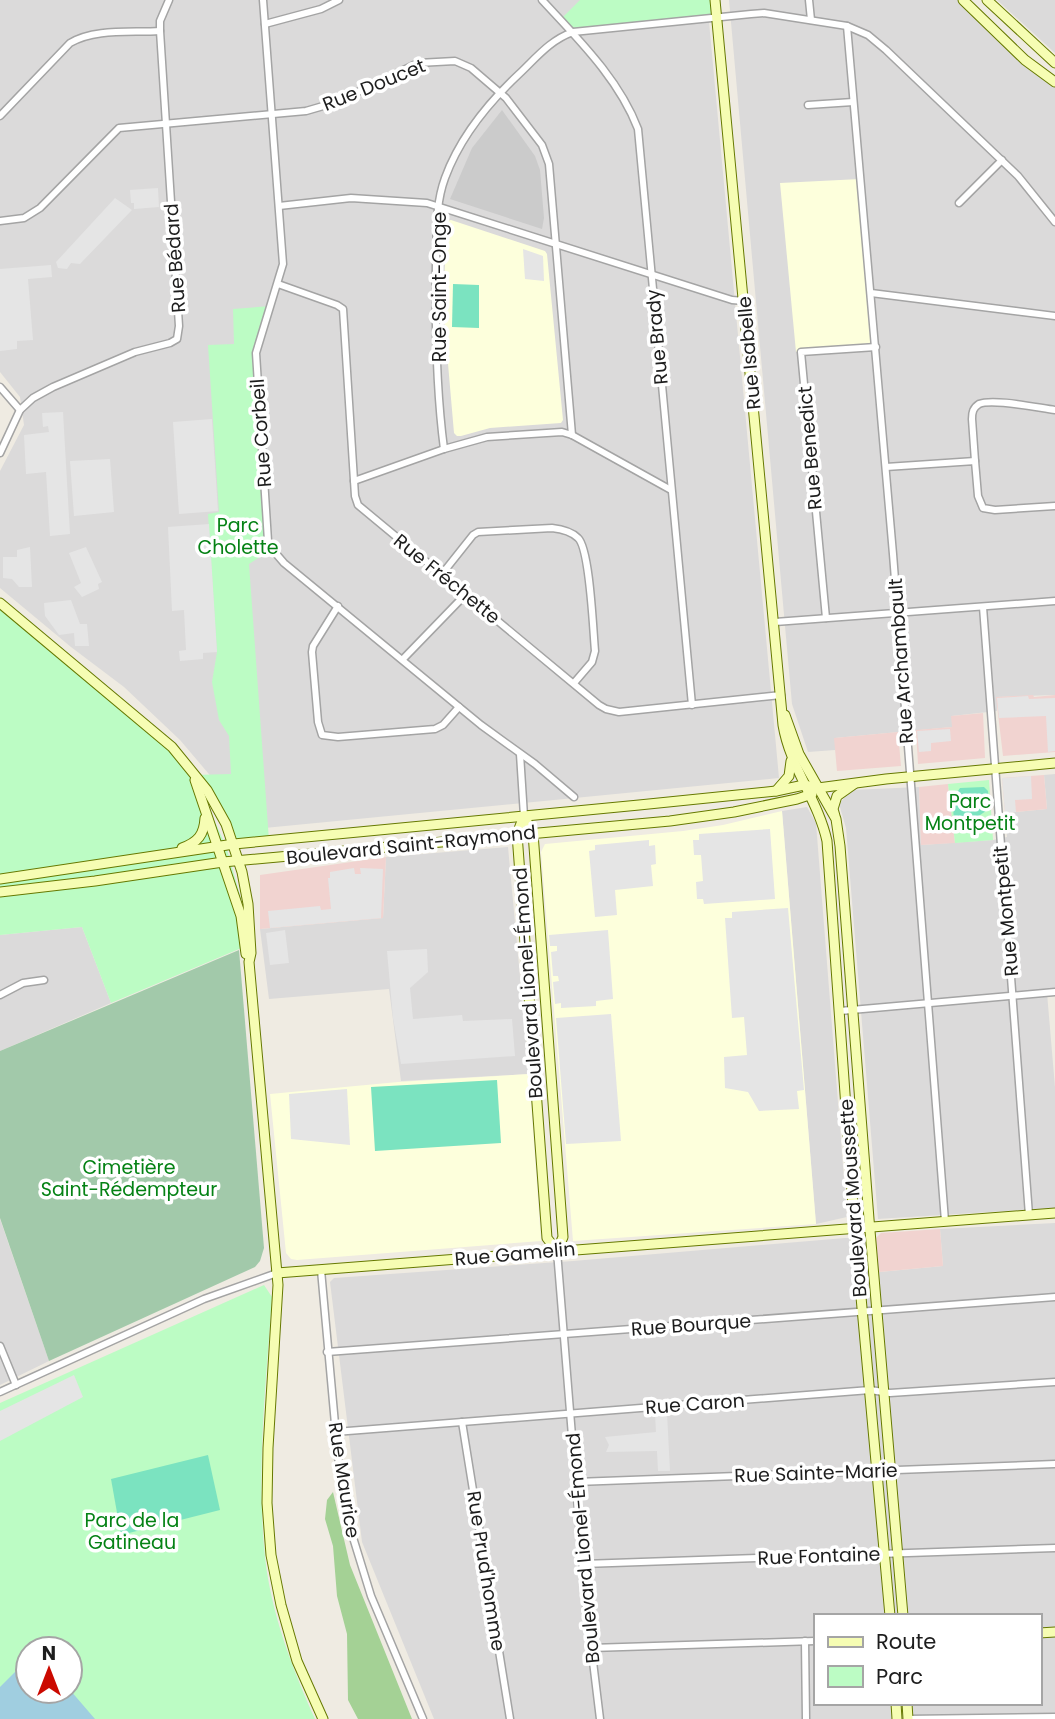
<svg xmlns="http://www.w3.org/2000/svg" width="1055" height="1719" viewBox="0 0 1055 1719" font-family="Poppins,sans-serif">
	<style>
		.residential { fill: #dbdada; fill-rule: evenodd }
		.commercial { fill: #f1d3d0 }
		.education { fill: #fdffdc }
		.religious { fill: #cbcbcb }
		.forest { fill: #a4d195 }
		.cemetery { fill: #a2c9aa }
		.park { fill: #bcfcc4; fill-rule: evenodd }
		.pitch { fill: #7be3c0 }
		.parking { fill: #e5e5e5 }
		.water { fill: #a0cee0 }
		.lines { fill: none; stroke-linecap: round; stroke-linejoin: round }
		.street-casing { stroke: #a4a4a4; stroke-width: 9 }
		.secondary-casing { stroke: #667900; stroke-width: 11 }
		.street { stroke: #fff; stroke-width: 6 }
		.secondary { stroke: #f6fdb3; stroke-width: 9 }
		.labels { text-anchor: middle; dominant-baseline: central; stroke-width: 7; stroke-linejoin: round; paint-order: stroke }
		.street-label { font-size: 19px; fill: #1d1d1d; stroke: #fff }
		.park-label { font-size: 19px; fill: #058215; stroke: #fff }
	</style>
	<rect width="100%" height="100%" fill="#efebe2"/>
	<g class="residential">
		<polygon points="0,0 707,0 779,778 245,830 225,793 180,740 124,687 71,647 0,588 0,471 24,425 20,397 0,372"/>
		<polygon points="729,0 959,0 1055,86 1055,695 997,697 997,711 952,716 952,727 835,738 835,750 808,752 792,704"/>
		<polygon points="997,0 1055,0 1055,53"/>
		<polygon points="1055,774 1055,992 1047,993 1055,1087 1055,1208 878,1219 846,828 839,804 851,790 919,787 921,845 993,840 1007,837 1005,813 1047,809 1044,775"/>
		<polygon points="807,807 816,823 847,1217 816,1224 782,811"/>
		<polygon points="508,847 529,1074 401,1081 389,989 269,999 260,929 383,918 386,857"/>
		<polygon points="82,927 111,1003 0,1051 0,935"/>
		<polygon points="0,1219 49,1361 0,1385"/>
		<path d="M1055,1223V1719H434L362,1542L330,1282L334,1278L573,1261L845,1238H876L880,1272L943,1266L940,1229ZM815,1616H1039V1703H815Z"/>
	</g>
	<g class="commercial">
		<polygon points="1033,695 1034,697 1055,695 1055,752 1003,756 996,697"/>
		<polygon points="983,713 985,758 918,764 916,730 952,727 951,716"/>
		<polygon points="898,732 901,766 837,771 834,738"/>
		<polygon points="1044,775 1047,809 1005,813 1002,778"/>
		<polygon points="948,784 955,843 921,845 919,787"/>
		<polygon points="386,857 383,918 260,929 260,875"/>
		<polygon points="940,1229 943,1266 879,1272 876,1238 881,1233"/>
	</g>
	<g class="education">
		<polygon points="860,179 876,347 796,352 780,183"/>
		<polygon points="451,220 545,251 547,254 563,420 561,423 490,428 461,436 457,436 454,433 443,306 447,221"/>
		<polygon points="782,811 816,1224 573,1241 541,852 545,844 683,831 723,825"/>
		<polygon points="529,1074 541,1241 297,1260 291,1259 286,1253 270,1094 398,1082"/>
	</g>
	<polygon class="religious" points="502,110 535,156 540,170 544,218 542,229 450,199 472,148"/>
	<polygon class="forest" points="333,1492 350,1565 412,1719 358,1719 348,1700 347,1634 337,1596 333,1546 325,1519 327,1500"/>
	<polygon class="cemetery" points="239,950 264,1248 260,1261 255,1267 49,1361 0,1218 0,1051"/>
	<g class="park">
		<polygon points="580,0 716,0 717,17 573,32 560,20"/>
		<polygon points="271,306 258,343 265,502 272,549 249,564 269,840 234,844 195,778 226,846 245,913 251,944 111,1003 82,927 0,935 0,606 129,706 193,775 231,774 229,736 219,720 212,682 217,652 208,514 219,512 208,345 234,344 233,309"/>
		<polygon points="989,780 993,840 955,843 948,784"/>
		<path d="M264,1285L272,1297C266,1383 256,1471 265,1557C271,1613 292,1668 315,1719H0V1403ZM28,1649H70V1691H28Z"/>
	</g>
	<g class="pitch">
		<polygon points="453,284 479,285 479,328 452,327"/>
		<path d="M984,787L988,791L989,809L980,815L972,826L959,825C951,815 952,810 959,800L958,791L960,788Z"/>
		<polygon points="497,1080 501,1143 375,1151 371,1087"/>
		<polygon points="208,1455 220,1510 121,1535 111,1479"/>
	</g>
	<g class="parking">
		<polygon points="158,188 159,207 134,209 134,203 131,203 130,190"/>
		<polygon points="115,198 132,210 80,264 71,263 67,269 58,268 56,262"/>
		<polygon points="523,249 543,256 544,281 525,279"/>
		<polygon points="51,265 52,277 28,279 33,340 17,341 17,349 0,351 0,269"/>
		<polygon points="63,412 70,534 50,536 46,472 26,474 24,435 49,432 48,426 43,427 42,413"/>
		<polygon points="212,419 218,511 179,514 173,422"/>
		<polygon points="110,459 114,512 74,516 70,461"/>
		<polygon points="209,524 217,652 203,653 203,659 180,661 179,651 186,650 184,610 172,611 168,527"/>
		<polygon points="30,547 32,587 19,587 12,579 3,578 3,557 17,557 17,550"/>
		<polygon points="86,547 102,582 98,584 99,589 82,597 74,587 81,583 69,553"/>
		<polygon points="71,600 80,624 87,624 89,646 75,646 74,633 59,635 45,616 44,603"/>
		<polygon points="1028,696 1029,699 1055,698 1055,751 1048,752 1046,716 999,718 997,698"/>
		<polygon points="950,729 951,741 931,743 931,751 919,752 917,731"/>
		<polygon points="1031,776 1032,799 1015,800 1016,812 1005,813 1002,778"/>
		<polygon points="770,829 775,899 704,904 703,899 697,899 696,882 703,881 701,855 694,855 693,840 699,840 699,834"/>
		<polygon points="649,840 649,846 655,845 656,864 651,865 653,886 615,890 617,915 595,917 589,851 595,850 595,845"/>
		<polygon points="354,868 355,874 361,874 360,868 383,869 381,918 270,928 268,911 320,906 321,910 331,909 328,878 330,878 330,872"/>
		<polygon points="788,908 804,1090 797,1091 799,1109 759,1111 748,1092 725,1088 724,1057 747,1055 744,1017 732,1018 725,918 732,918 732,912"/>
		<polygon points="285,930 289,963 270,965 266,933"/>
		<polygon points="608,930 613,999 596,1001 596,1006 561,1008 561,1003 555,1004 553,982 559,981 558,976 553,976 551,952 557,951 557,946 550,946 549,935"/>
		<polygon points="427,949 428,972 410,988 413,1019 462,1015 463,1021 512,1019 515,1056 401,1064 393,1018 387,951"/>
		<polygon points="611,1014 621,1141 566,1144 556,1018"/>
		<polygon points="347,1089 350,1145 291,1139 289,1094"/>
		<polygon points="74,1375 83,1397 0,1441 0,1411"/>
		<polygon points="667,1413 670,1471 658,1471 657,1451 606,1452 609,1445 605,1437 656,1432 655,1414"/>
	</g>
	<polygon class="water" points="28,1664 28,1691 70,1690 95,1719 0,1719 0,1687 20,1667"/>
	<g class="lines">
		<g class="street-casing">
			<g id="street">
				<polyline points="263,0 283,264 256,353 268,541 272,549 284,563 481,725 535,764 574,797"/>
				<path d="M542,0C578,39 619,79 638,129L692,705"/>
				<polyline points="809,0 811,20"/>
				<polyline points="265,24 321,9 339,0"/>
				<polyline points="847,26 893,554 945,1221"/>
				<polyline points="808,105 853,102"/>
				<path d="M0,116L70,43C95,28 131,33 160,31"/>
				<polyline points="959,203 1002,160"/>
				<polyline points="279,206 351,198 427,203 732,300 744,301"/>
				<polyline points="0,221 24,218 40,208 119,128 306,111 337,102 418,63 455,61 471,68 506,98 542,145 549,164 572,435"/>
				<polyline points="278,284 337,305 343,309 355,496 358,505 599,705 606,709 619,712 781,695"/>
				<polyline points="871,293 1055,316"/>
				<polyline points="0,387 20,410"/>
				<path d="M444,449C436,388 435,324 436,262C437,233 435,205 445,178C460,137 488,103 519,74C536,58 550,40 573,32L751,14L764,13L847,26L868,35L886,50L1018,176L1055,222"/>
				<polyline points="0,453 20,410 33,398 53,387 135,352 170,343 177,339 179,326 160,31 160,21 169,0"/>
				<path d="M975,461L972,419C972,412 973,408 979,404C993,398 1039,408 1055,410"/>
				<polyline points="886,467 975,461 978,496 983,508 995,510 1055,506"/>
				<polyline points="354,481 444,449 487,437 562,432 572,435 671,490"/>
				<path d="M442,574L473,535L478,532L552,528C561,529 571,531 578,538C590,549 593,630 595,651L592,662L574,683"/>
				<polyline points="338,606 313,646 312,652 318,722 322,735 338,737 435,729 443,725 459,707"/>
				<polyline points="983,607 1029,1215"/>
				<polyline points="826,618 801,352 876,347"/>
				<polyline points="775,622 1055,601"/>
				<polyline points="403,659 466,594"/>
				<polyline points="520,754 524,816"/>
				<polyline points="0,995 23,983 44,980"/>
				<polyline points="840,1011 1055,992"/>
				<polyline points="557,1251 585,1596 600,1719"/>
				<polyline points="321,1270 338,1457 347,1518 371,1596 423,1719"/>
				<polyline points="0,1346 16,1385"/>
				<polyline points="327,1352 1055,1297"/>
				<polyline points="0,1392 204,1299 277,1273"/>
				<polyline points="462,1422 510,1719"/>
				<polyline points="335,1432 870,1390 890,1393 1055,1382"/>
				<polyline points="576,1482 1055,1464"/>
				<polyline points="583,1564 1055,1548"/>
				<polyline points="805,1641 806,1719"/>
				<polyline points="591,1648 815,1641"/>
				<polyline points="907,1719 1055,1717"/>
			</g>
		</g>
		<g class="secondary-casing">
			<g id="secondary">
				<path d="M715,0L783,725C790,767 818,800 827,841L854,1220L890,1616"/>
				<polyline points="963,0 1025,60 1055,82"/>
				<polyline points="987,0 1055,63"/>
				<polyline points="0,603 172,747 207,790 226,824 242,872 248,904 251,953 249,962 278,1285 268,1448 267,1503 271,1555 281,1605 297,1661 323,1719"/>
				<polyline points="785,715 799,754 836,819 840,846 869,1219 903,1616"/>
				<polyline points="195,780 241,916 246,954"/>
				<polyline points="776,791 789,776 791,761"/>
				<polyline points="524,816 517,834 547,1238 557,1251"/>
				<polyline points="524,816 533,833 563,1237 557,1251"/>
				<polyline points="835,816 833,809 837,796 854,784"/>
				<path d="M182,848C198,842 204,835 205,818"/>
				<polyline points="0,879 234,844 639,805 776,791 804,785 818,788 886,779 1055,763"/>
				<polyline points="0,892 95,881 223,862 670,821 734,812 797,799 812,794"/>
				<polyline points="277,1273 1055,1213"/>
				<polyline points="1039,1633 1055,1632"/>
				<polyline points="896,1703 897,1719"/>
				<polyline points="907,1703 908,1719"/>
			</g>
		</g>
		<use href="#street" class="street"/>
		<use href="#secondary" class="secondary"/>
	</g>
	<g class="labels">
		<g class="street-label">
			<text transform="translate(374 85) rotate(-22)">Rue Doucet</text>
			<text transform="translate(175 258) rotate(-94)">Rue Bédard</text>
			<text transform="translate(439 287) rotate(-90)">Rue Saint-Onge</text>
			<text transform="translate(657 337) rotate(-95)">Rue Brady</text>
			<text transform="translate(749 353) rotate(-95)">Rue Isabelle</text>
			<text transform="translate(261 433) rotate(-94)">Rue Corbeil</text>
			<text transform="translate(810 448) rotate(-95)">Rue Benedict</text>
			<text transform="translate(447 579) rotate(39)">Rue Fréchette</text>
			<text transform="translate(901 661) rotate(-94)">Rue Archambault</text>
			<text transform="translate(411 845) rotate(-6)">Boulevard Saint-Raymond</text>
			<text transform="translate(1006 911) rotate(-95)">Rue Montpetit</text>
			<text transform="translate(528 983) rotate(-94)">Boulevard Lionel-Émond</text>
			<text transform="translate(853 1198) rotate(-94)">Boulevard Moussette</text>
			<text transform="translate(515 1254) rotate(-5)">Rue Gamelin</text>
			<text transform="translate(691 1325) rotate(-4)">Rue Bourque</text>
			<text transform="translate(695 1404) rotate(-4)">Rue Caron</text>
			<text transform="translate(816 1473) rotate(-2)">Rue Sainte-Marie</text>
			<text transform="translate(344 1480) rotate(81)">Rue Maurice</text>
			<text transform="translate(583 1548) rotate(-95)">Boulevard Lionel-Émond</text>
			<text transform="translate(819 1556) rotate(-2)">Rue Fontaine</text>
			<text transform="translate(486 1571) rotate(81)">Rue Prud'homme</text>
		</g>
		<g class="park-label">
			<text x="238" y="525">Parc<tspan x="238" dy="22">Cholette</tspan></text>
			<text x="970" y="801">Parc<tspan x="970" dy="22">Montpetit</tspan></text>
			<text x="129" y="1167">Cimetière<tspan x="129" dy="22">Saint-Rédempteur</tspan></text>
			<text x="132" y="1520">Parc de la<tspan x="132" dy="22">Gatineau</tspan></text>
		</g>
	</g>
	<rect x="814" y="1614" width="228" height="91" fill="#ffffff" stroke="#a5a5a5" stroke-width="2"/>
	<rect x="828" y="1637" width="35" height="10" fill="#f6fdb3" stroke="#a5a5a5" stroke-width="2"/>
	<text x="876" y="1649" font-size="21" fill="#1d1d1d">Route</text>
	<rect x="828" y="1666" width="35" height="21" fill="#bcfcc4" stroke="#a5a5a5" stroke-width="2"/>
	<text x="876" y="1684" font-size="21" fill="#1d1d1d">Parc</text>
	<g transform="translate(49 1670)"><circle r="33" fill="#ffffff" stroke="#a5a5a5" stroke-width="2"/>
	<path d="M0-5L12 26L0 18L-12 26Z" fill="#cb0900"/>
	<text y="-10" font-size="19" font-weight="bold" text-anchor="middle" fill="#1d1d1d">N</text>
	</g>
</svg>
